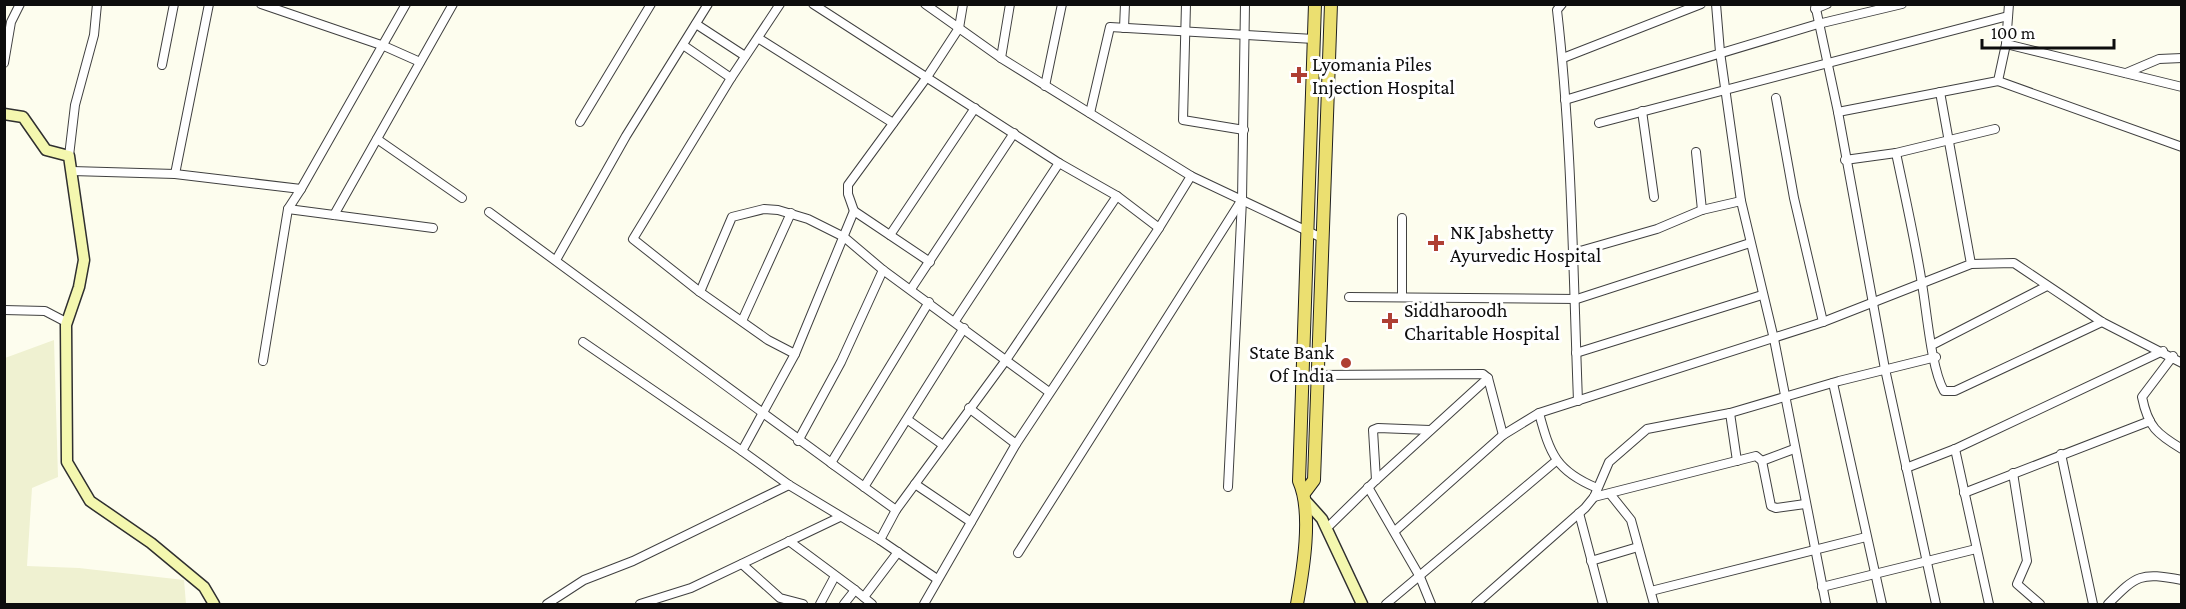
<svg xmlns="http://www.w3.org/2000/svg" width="2186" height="609" viewBox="0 0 2186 609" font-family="'Crimson Pro',serif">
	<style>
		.farmland { fill: #eff1d1 }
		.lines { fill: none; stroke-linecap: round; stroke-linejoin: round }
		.street-casing { stroke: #404040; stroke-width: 10 }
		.secondary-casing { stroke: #2f2f2f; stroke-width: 13 }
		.primary-casing { stroke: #1e1e1e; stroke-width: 14 }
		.street { stroke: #fff; stroke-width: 8 }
		.secondary { stroke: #f4f7af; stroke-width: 10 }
		.primary { stroke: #ebdf70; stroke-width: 12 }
		.poi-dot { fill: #af3f33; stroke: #fff; stroke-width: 2 }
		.labels { text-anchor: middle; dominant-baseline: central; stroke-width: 6; stroke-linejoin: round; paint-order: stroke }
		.poi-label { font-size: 20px; fill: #0d0d0d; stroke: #fff; text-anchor: start }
	</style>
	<rect width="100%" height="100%" fill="#fdfdee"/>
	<polygon class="farmland" points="54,340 58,477 32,488 27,566 79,568 184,580 186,604 5,604 5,358"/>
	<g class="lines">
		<g class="street-casing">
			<g id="street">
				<polyline points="261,4 384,46 420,62"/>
				<polyline points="780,4 731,78 633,239 700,292 768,340 795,354"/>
				<polyline points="813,4 1059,163 1117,196 1159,228 1191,176"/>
				<polyline points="925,4 1001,58 1191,176 1322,238"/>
				<polyline points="1186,4 1183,120 1244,130"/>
				<path d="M1562,4L1557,10C1572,140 1573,271 1578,401"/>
				<polyline points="1716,4 1720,52 1741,201 1774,339 1826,604"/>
				<polyline points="1815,4 1838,112 1885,369 1936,604"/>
				<polyline points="1815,9 1827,4"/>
				<polyline points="696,24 745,56"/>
				<polyline points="1124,28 1125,4"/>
				<polyline points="758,38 893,123"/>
				<polyline points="2006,44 2182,87"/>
				<polyline points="683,45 731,78"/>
				<polyline points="1001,58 1010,4"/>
				<polyline points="1563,58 1701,4"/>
				<polyline points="4,63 11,22 20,4"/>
				<polyline points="162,65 174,4"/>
				<polyline points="2126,73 2159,59 2182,58"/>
				<polyline points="1998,81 2182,147"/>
				<polyline points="1045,86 1062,4"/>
				<polyline points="1776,98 1794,198 1823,322"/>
				<polyline points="1565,100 1818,24 1902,4"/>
				<polyline points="1642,111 1654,197"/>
				<polyline points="1838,112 1998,81 2006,44 2009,4"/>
				<polyline points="1090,113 1110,27 1314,39"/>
				<polyline points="580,122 651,4"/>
				<polyline points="1599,123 2008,16"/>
				<polyline points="377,139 462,198"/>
				<polyline points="1696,152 1702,210"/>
				<path d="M1896,153C1905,196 1915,240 1922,284C1927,312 1931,368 1944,391H1955L2102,322"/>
				<polyline points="69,156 75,105 94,35 97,4"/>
				<polyline points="1845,160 1896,153 1995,129"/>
				<polyline points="72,171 175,174 209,4"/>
				<polyline points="175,174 301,189 288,209 263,361"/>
				<polyline points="301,189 406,4"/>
				<polyline points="288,209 433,228"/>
				<polyline points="854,211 848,194 848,185 927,77 959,28 963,4"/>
				<polyline points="489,212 834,465"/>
				<polyline points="334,215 453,4"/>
				<polyline points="890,235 975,108"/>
				<polyline points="1573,253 1657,229 1702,210 1741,201"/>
				<polyline points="556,260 626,136 708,4"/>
				<polyline points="930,262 854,211 795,354 742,451 789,485 880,540 937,579"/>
				<polyline points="1971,264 2014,263 2102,322 2182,363"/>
				<polyline points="911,289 1014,133"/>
				<polyline points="700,292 732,217 764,209 778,210 808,219 844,237 883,270 1049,392"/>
				<polyline points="1349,297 1577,299 1750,243"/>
				<polyline points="1402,297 1402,218"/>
				<polyline points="4,310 45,311 66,322"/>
				<polyline points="742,321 791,213"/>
				<polyline points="955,321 1059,163"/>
				<polyline points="583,342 742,451"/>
				<polyline points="1932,345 2047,286"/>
				<polyline points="1576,353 1762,295"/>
				<path d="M2173,356L2142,397C2148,427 2157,434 2182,449"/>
				<polyline points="1317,375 1483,374 1488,378 1503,435"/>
				<polyline points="1833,383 1882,604"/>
				<polyline points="969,408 1016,444"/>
				<path d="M1539,413C1550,454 1556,471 1597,488"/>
				<polyline points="1730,413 1737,461"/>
				<polyline points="908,420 943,445"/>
				<polyline points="798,441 841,362 883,270"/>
				<polyline points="1955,449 1989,604"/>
				<polyline points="2061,454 2093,604"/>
				<polyline points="1762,461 1794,449"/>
				<polyline points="1906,468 1955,449 2163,351"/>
				<polyline points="2013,473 2027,561 2017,584 2040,604"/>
				<polyline points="1376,480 1373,430 1378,428 1430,430"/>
				<polyline points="915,484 971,522"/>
				<polyline points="864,487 964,328"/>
				<polyline points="1228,487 1242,200 1245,4"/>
				<polyline points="1368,487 1420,577 1431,604"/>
				<polyline points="1964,493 2150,421"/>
				<polyline points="1611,495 1631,520 1654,604"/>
				<polyline points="1594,497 1756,456 1762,461 1771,506 1776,508 1805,504"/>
				<polyline points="896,510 831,463 929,302"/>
				<polyline points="1579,513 1603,604"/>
				<polyline points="1327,528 1376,480 1488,378"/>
				<polyline points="1395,531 1503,435 1539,413 1823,322 1971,264 1940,92"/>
				<polyline points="880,540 896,510 1006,360 1117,196"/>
				<polyline points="789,541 855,590"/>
				<polyline points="1018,553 1241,201"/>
				<polyline points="1591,561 1638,547"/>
				<polyline points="742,564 780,598 803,604"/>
				<polyline points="1822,587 1976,549"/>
				<polyline points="1651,591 1866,537"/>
				<polyline points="864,597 898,552"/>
				<polyline points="547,604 584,580 633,561 789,485"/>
				<polyline points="640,604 691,588 840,517"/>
				<polyline points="820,604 835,576"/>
				<polyline points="844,604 855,590 872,604"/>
				<polyline points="924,604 1016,444 1159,228"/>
				<polyline points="1386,604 1556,461"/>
				<polyline points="1476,604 1585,508 1594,497 1609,462 1647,429 1730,413 1839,381 1936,357"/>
				<path d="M2108,604C2137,575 2140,572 2182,580"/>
			</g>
		</g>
		<g class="secondary-casing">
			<g id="secondary">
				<polyline points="4,114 23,117 46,150 69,156 84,260 79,287 66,325 67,462 90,501 151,543 204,587 214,604"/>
				<polyline points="1305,500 1322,519 1362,604"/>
			</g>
		</g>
		<g class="primary-casing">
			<g id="primary">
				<polyline points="1305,492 1314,480 1331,4"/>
				<path d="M1297,604C1303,571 1313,512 1299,481L1315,4"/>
			</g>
		</g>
		<use href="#street" class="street"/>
		<use href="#secondary" class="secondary"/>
		<use href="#primary" class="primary"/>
	</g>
	<g class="poi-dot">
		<path d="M1296 66h6v6h6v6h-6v6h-6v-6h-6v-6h6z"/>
		<path d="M1433 234h6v6h6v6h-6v6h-6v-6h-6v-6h6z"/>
		<path d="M1387 312h6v6h6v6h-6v6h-6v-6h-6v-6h6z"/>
		<circle cx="1346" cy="363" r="6"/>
	</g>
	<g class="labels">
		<g class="poi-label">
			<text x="1312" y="64">Lyomania Piles<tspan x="1312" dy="23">Injection Hospital</tspan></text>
			<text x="1450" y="232">NK Jabshetty<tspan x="1450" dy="23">Ayurvedic Hospital</tspan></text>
			<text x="1404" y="310">Siddharoodh<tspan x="1404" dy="23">Charitable Hospital</tspan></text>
			<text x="1334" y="352" text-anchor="end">State Bank<tspan x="1334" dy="23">Of India</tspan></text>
		</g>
	</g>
	<rect width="2186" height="609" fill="none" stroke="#0d0d0d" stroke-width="12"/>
	<path d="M1982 39v9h132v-9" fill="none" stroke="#0d0d0d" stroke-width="3"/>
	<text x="1991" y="39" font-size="18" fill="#0d0d0d" stroke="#ffffff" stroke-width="4.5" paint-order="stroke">100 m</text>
</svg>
